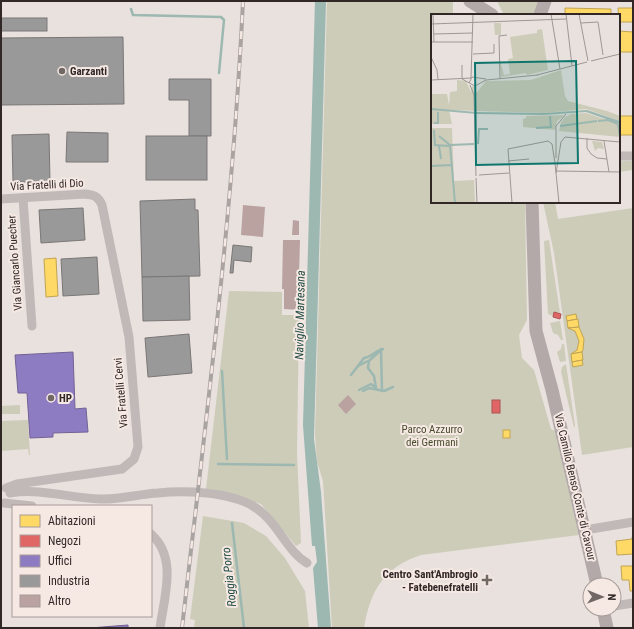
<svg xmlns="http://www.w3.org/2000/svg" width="634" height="629" viewBox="0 0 634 629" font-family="'Roboto Condensed',sans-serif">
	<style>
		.green { fill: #cdccb9 }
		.water { fill: #9cb8b1 }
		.homes { fill: #ffd966; stroke: #c1a453 }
		.shops { fill: #e06666; stroke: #ac5353 }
		.offices { fill: #8e7cc3; stroke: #726294 }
		.industry { fill: #999; stroke: #7a7776 }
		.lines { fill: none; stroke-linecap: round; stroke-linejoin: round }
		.stream { stroke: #9cb8b1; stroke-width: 2.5 }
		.building { fill: #baa2a1 }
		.street { stroke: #c1b9b7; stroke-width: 9 }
		.secondary { stroke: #b2a9a8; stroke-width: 13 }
		.rail-casing { stroke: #a9a3a1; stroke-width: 4 }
		.rail { stroke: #f6e9e4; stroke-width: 2.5; stroke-dasharray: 8; stroke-linecap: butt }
		.poi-dot { fill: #716866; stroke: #f6e9e4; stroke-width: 1.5 }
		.labels { text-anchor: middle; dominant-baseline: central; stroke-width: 4; stroke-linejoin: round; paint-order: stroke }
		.poi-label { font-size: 11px; font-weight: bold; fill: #312726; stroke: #f6e9e4; text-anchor: start }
		.street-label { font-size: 11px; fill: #312726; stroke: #f6e9e4 }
		.park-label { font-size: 11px; fill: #484c2d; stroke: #f6e9e4 }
		.water-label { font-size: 12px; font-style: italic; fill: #214d45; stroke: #f6e9e4 }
		.inset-river { fill: none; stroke: #9cb8b1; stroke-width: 2 }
		.inset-road { fill: none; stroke: #9f9794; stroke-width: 1 }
		.view { fill: #0f766e; fill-opacity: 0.15; stroke: #0f766e; stroke-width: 2 }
		.inset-edge { fill: none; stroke: #312726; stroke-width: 2 }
	</style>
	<rect width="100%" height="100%" fill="#e8e1de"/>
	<g class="green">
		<path d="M327,1H453V13L462,15H432V202H525L527,320L519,335L522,358L534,370L551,429L555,431L579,535L421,555C384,567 370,591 364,628H332L323,481L317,462L315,434Z"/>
		<polygon points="497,1 540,1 533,15 504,15"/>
		<polygon points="619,161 633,161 633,170 619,172"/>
		<polygon points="543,202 555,202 558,219 633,208 633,447 582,455 554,253"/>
		<polygon points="549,240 560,313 554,312 553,316 548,314 544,241"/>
		<polygon points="229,291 282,292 282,315 299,315 297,453 301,543 296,546 261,504 237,495 206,489"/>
		<polygon points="560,321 563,340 561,340 558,335 553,333 550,323"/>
		<polygon points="562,344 564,344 566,361 560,362 557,352 561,349"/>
		<polygon points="566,364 575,425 574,428 561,372 562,367"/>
		<polygon points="20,405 20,414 1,414 1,406"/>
		<polygon points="28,420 30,455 29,455 28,449 1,451 1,421"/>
		<polygon points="203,516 244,523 266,536 285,558 305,591 309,628 194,628 195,620 190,619"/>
	</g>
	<polygon class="water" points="315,1 326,1 314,439 321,492 331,628 318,628 313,568 317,562 315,546 312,546 303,425"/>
	<g class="homes">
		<polygon points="565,8 611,9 611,15 565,15"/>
		<polygon points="618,8 633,8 633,22 619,22"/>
		<polygon points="619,31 633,32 633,52 619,52"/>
		<rect x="619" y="116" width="14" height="19"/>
		<polygon points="56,258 58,296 46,297 44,259"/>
		<polygon points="576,314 577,319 567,321 566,316"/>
		<polygon points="578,319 579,327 568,328 567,321"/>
		<polygon points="579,327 584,339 583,350 582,352 571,354 577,350 579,341 575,331 568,328"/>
		<polygon points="582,352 583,360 572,362 571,354"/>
		<polygon points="582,360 583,365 573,367 572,362"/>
		<rect x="503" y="430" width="7" height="8"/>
		<polygon points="632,537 633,537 633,554 617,555 616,541 632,539"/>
		<polygon points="621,566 633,566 633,591 630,591 629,580 622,580"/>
	</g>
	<g class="shops">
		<polygon points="554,312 561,314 560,319 553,317"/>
		<rect x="492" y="400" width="8" height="13"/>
	</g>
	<g class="offices">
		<polygon points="73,352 75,409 86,408 88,432 53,433 53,437 30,438 27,393 18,393 15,355"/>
		<polygon points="128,625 128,628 90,628"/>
	</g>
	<g class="industry">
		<rect x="1" y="18" width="46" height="13"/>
		<polygon points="123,37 124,104 1,105 1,38"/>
		<polygon points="169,79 211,79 211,136 189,136 189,100 169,100"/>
		<polygon points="67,132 108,133 108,162 66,162"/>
		<polygon points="49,134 50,182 13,182 12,135"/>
		<rect x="146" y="136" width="61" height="44"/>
		<polygon points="195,199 195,210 198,210 200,276 142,277 140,201"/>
		<polygon points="83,208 85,240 41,243 39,210"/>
		<polygon points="233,245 252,247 251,262 234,260 233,273 230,273"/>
		<polygon points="97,257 99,294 63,296 61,259"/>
		<polygon points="189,276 190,320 143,321 142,277"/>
		<polygon points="189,334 192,373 148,377 145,338"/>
	</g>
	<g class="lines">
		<g class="stream">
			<polyline points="131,9 133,15 221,17 224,20 219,73"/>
			<polyline points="381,349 382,391"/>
			<polyline points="369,361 368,368 374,376 376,388"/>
			<polyline points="358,366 370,360 381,350"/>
			<polyline points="222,371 227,459"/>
			<path d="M351,375L364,358C372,357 376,350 383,349"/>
			<polyline points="359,390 371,384 376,388"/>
			<polyline points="363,391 369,388 384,391 393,387"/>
			<polyline points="218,464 294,465"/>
			<polyline points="232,523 244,628"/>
		</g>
	</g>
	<g class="building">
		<polygon points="243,205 265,207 263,237 241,235"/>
		<polygon points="293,220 299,221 299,235 292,235"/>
		<polygon points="283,240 300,240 298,310 284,309 284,289 282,289"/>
		<polygon points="348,395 356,404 346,414 338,405"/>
	</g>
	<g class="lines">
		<g class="street">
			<polyline points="619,156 633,156"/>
			<polyline points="23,198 32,326"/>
			<path d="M1,199L85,194C94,195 98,196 102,205L129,337L138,447L134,459L122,469L17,484L6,488"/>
			<path d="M10,493C40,488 70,498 100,499C120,500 138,494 158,493C185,490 229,492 253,506C278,521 286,551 307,563"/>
			<polyline points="4,503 32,506"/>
			<polyline points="585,530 633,522"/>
			<path d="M151,534C178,558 164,597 160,628"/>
			<polyline points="614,606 633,603"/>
		</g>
		<g class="secondary">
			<polyline points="470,1 492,15"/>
			<polyline points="540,15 545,1"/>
			<polyline points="532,202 536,331 552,390 597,585"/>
			<polyline points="603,609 607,628"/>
		</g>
		<g class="rail-casing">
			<path id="rail" d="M182,628C206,419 233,211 243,1"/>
		</g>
		<use href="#rail" class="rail"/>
	</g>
	<g class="poi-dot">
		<circle cx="62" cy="71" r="4"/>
		<circle cx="51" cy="398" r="4"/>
		<path d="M485 574h4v4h4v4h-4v4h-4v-4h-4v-4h4z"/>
	</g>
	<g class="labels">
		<g class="poi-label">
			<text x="70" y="71">Garzanti</text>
			<text x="59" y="398">HP</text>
			<text x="478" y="574" text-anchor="end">Centro Sant'Ambrogio<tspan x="478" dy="13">- Fatebenefratelli</tspan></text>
		</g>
		<g class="street-label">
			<text transform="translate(47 185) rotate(-3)">Via Fratelli di Dio</text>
			<text transform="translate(15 263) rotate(-94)">Via Giancarlo Puecher</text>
			<text transform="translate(121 393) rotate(-95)">Via Fratelli Cervi</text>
			<text transform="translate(575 487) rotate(77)">Via Camillo Benso Conte di Cavour</text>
		</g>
		<g class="park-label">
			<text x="432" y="429">Parco Azzurro<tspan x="432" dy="13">dei Germani</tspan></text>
		</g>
		<g class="water-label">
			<text transform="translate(300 315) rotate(-89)">Naviglio Martesana</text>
			<text transform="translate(229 577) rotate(-96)">Roggia Porro</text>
		</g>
	</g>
	<g transform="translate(431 14)">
		<rect width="189" height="189" fill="#e8e1de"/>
		<path d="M63,9H70V21H64ZM111,15L117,56L96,61L95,59L70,63L69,46L73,61L79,60L77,45L82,44L79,23L106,19V16ZM130,56L134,82L137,87L176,97L189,102V107L155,95L115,99L18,96L21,110H0V80H16L18,91L19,78L26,77V66L35,67L40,78L41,72L45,73L43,78H46L55,67L100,66ZM155,99L188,110L189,123L128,117L130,108L134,103L140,100ZM95,102L132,101L133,102L126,107L124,116L92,113V105L95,104ZM0,114H21L23,167L43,166L44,189H0ZM161,127L171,128L173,135L167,134L164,137Z" fill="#cdccb9"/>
		<path d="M0,94L45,98L115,99L156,96L189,107V110L155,98L113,101L46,100L0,96Z" fill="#9cb8b1"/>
		<path class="inset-river" d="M119,102L120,114M167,107L177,106L187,110M3,109H7V98M187,110L189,122M129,112L166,107M105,114L119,113M3,116L4,131L19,132M8,122L19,131L24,189M47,130L48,115H57M19,131L43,130M8,132L10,145M0,152L20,151"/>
		<path class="inset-road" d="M2,0L3,28M120,0L129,55M135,0L141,52M148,0L157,47M150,9L167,8L172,41M0,10L135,5M3,20L42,19M0,28H42M42,40L63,39V30M0,43L6,56L7,65M160,47L189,40M31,51V65M106,61L156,48M40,64L42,0M31,65L44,72L55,66L107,61M69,65L68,22L76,21M0,66L40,64M38,69L41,63L55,65M39,71L43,81L45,162M156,124V134L160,140L166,144L176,145M173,127L178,158M125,144V112L135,100M77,147L98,145M125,157L189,158M125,159L130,128L134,123L189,128M48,161L78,159M45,164L46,189M81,189L77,135L117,127L121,130L124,149L128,189"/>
		<path class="view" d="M145,47L147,149L45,151L44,49Z"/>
		<rect width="189" height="189" class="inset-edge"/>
	</g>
	<rect width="634" height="629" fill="none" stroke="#312726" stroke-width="4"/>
	<rect x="12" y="505" width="140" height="112" fill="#f6e9e4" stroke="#a79b98"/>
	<rect x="20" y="515" width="20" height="12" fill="#ffd966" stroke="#a79b98"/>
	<text x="48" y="525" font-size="12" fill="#312726">Abitazioni</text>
	<rect x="20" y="535" width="20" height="12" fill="#e06666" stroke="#a79b98"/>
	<text x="48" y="545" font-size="12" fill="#312726">Negozi</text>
	<rect x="20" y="555" width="20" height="12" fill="#8e7cc3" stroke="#a79b98"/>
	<text x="48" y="565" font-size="12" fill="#312726">Uffici</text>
	<rect x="20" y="575" width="20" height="12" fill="#999999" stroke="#a79b98"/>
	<text x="48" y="585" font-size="12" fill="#312726">Industria</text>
	<rect x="20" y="595" width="20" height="12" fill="#baa2a1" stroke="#a79b98"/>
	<text x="48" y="605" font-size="12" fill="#312726">Altro</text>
	<g transform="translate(602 597) rotate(91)"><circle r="19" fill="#f6e9e4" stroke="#a79b98"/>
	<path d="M0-3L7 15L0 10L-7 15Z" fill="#716866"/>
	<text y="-6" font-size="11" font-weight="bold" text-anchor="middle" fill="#312726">N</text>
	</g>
</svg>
